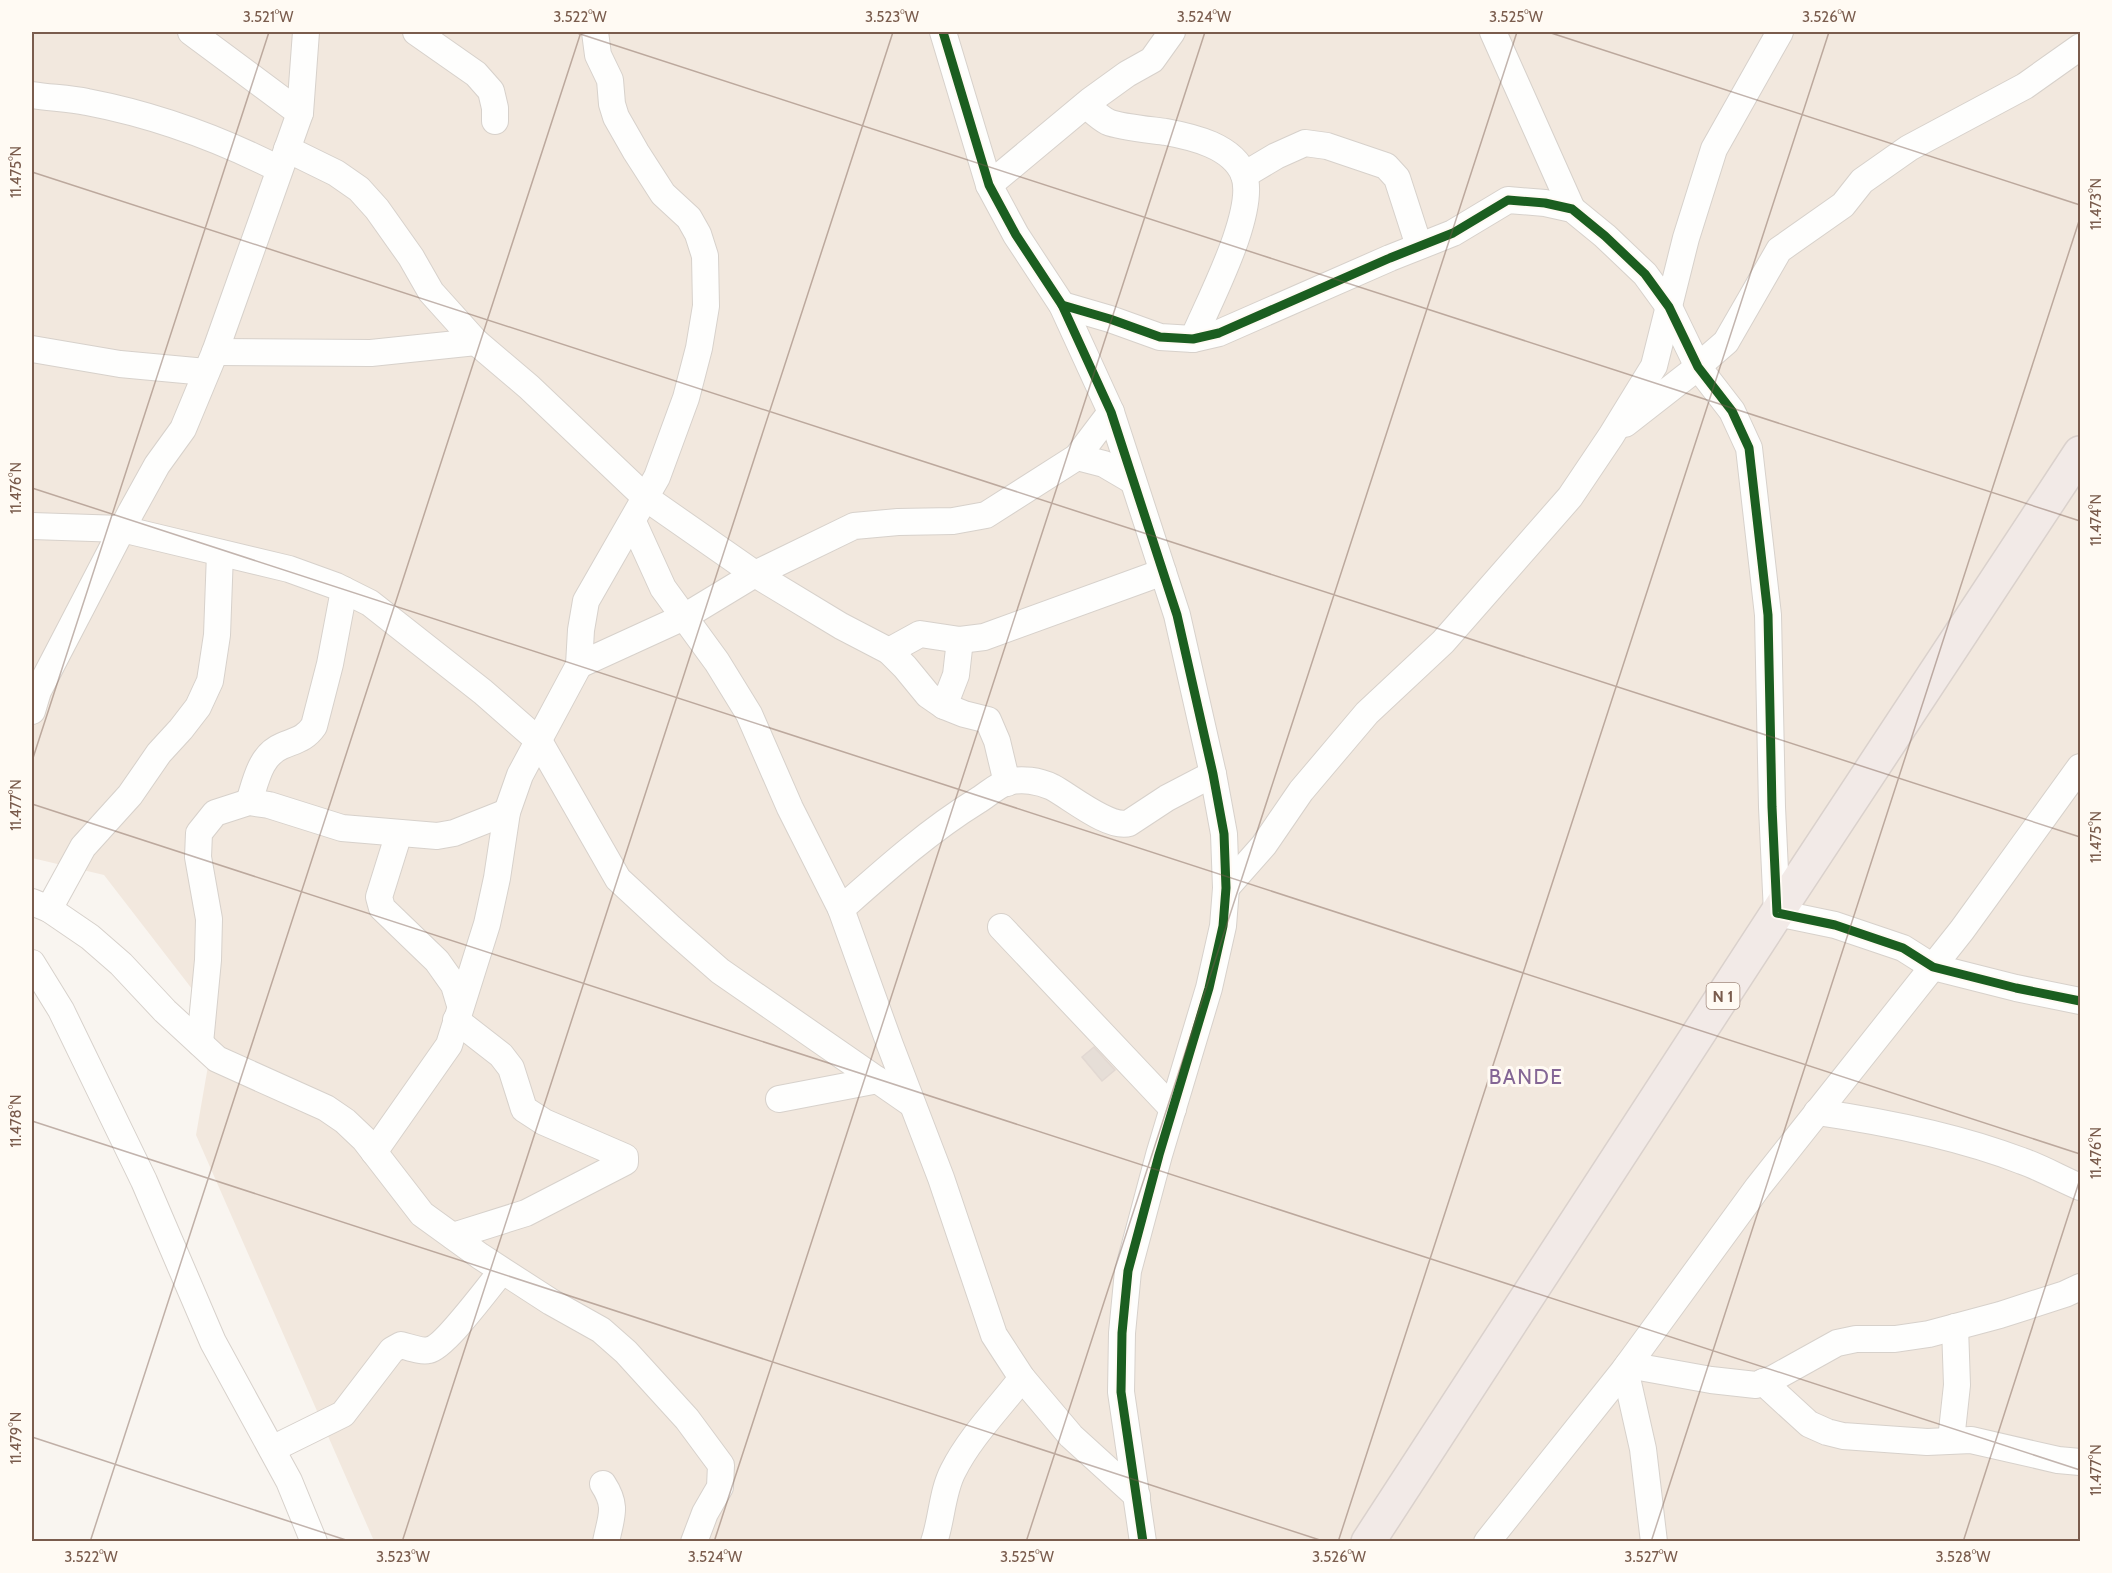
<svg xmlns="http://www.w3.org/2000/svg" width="2112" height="1573" viewBox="0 0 2112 1573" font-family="Cabin,sans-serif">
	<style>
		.residential { fill: #f2e8de }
		.building { fill: #e6ded7; stroke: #e2d8d2; stroke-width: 1.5 }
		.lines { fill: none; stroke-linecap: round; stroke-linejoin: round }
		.minor-casing { stroke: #d7d1cb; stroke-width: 28 }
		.highway-casing { stroke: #dad1cc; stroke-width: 36 }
		.minor { stroke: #fefefd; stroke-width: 26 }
		.highway { stroke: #f2eae7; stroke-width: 33 }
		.cycleway-casing { stroke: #fffaf3; stroke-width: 13 }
		.cycleway { stroke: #1b5e20; stroke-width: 9 }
		.ticks { fill: none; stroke: #7a5c4d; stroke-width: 1.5; stroke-opacity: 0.45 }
		.labels { text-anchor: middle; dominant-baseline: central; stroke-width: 6; stroke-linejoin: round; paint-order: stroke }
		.shield { fill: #fffaf3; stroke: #a28b7f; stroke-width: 1.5 }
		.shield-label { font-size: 16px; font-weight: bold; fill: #7a5c4d }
		.quarter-label { font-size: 21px; letter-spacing: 1.5px; fill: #846695; stroke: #fffaf3 }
		.neatline { fill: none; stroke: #7a5c4d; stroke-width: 2 }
		.ticks-label { font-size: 15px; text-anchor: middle; fill: #7a5c4d }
	</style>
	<rect width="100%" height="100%" fill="#f9f5f0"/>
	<polygon class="residential" points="32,32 2080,32 2080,1541 374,1541 196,1135 216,1020 104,875 32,858"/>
	<polygon class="building" points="1094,1047 1115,1070 1102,1081 1082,1057"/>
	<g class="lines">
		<g class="minor-casing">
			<g id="minor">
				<polyline points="191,32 300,113"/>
				<polyline points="416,32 476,74 491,91 495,108 495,121"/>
				<polyline points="943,32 989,185 1016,235 1062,305 1111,412 1177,615 1213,774 1224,834 1226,888 1223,926 1209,988 1159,1155 1128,1271 1122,1333 1121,1392 1143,1542"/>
				<polyline points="1493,32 1572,209"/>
				<path d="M32,95C50,98 69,98 87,102C155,115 218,138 279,169"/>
				<path d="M1086,105C1092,110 1100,118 1108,122C1119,127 1152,130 1166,132C1193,137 1233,146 1244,175C1257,212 1208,303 1193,339"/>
				<polyline points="287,149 336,173 359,189 377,209 411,257 431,292 476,342 529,387 646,498 755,574 841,626 889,651 905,667 928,695 944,706 964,714 988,720 997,741 1007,783"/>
				<polyline points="1244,175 1276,156 1305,143 1327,146 1386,166 1397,178 1419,246"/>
				<polyline points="989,185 1091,100 1127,74 1152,60 1172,32"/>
				<polyline points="1062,305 1110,319 1160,337 1193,339 1219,333 1390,258 1453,233 1508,200 1545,203 1572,209 1605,236 1645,274 1669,307 1698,367 1732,411 1749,448 1768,615 1772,807 1777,913 1835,925 1903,948 1933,967 2016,988 2080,1001"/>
				<polyline points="32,349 120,364 206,372"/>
				<polyline points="215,352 371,353 476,342"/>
				<polyline points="1625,424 1689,374 1726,342 1779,250 1843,205 1862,181 1909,148 2025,86 2080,47"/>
				<polyline points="1077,457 1104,464 1133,481"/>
				<polyline points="633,522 663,588 717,662 749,714 790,808 841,909 890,1045 941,1178 994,1335 1022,1378 1071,1436 1137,1496"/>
				<polyline points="32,526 122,529 289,569 336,586 370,603 483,692 539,741 618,879 671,928 720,971 912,1104"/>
				<polyline points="889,651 920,634 960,640 984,637 1163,572"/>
				<polyline points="579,665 684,617 755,574 854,526 898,522 953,521 986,515 1077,457 1111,412"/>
				<polyline points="944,706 956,675 960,640"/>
				<polyline points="32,711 38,691 131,512 157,465 183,429 215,352 300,113 306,32"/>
				<path d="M249,802C256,781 260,755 282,746C296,740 305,739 314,726L330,664L344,590"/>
				<polyline points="399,833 379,897 382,908 437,961 454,985 460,1005"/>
				<polyline points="1226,888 1264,845 1301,791 1367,713 1443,642 1570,497 1611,436 1654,366 1686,238 1714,149 1780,32"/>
				<polyline points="32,902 49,909 90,937 121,964 165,1011 217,1059 326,1108 345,1121 364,1139 422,1214 480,1256 551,1302 601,1330 626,1352 687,1419 721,1465 720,1487 705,1513 694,1542"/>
				<polyline points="49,909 83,847 130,795 159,753 181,729 198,707 210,681 217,635 220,553"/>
				<path d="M841,909C884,871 927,832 977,801C986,796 997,785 1008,782C1022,778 1039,781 1052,787C1071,797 1109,829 1129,823L1167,798L1213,774"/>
				<polyline points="1001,927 1173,1109"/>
				<polyline points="32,963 61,1010 144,1181 213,1342 289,1481 314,1542"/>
				<polyline points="200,1043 208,960 209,919 198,857 199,833 215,813 249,802 269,805 342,828 437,836 454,833 507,812"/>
				<polyline points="779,1099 878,1080"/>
				<path d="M1817,1112C1886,1122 1957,1136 2022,1161C2042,1168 2061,1179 2080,1187"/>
				<polyline points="374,1152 449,1045 487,924 497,878 507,812 520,775 579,665 581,630 586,601 657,477 686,398 699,348 706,306 705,256 698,234 689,218 663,194 636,152 616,117 612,104 610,80 598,55 595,32"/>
				<polyline points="453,1236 526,1213 625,1162 625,1157 544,1122 524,1109 511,1068 501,1055 456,1020"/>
				<polyline points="1628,1365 1711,1380 1756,1385 1774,1378 1837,1343 1856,1339 1895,1339 1929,1334 2000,1315 2065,1294 2080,1287"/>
				<polyline points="1625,1369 1643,1449 1654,1542"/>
				<polyline points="1763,1382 1809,1424 1827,1432 1843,1436 1927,1442 1971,1440 2058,1460 2080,1462"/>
				<polyline points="1951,1440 1957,1385 1955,1327"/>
				<path d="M272,1449L343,1414L392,1350L401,1345C409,1347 421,1352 429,1350C445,1347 489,1286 502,1271"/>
				<path d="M603,1484C618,1507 611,1516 606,1542"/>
				<path d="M934,1542C942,1519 942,1492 953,1471C970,1437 999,1408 1022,1378"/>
				<polyline points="1487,1542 1625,1369 1758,1187 1962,930 2080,767"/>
			</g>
		</g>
		<g class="highway-casing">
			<polyline id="highway" points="1368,1542 1777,913 2080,453"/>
		</g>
		<use href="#minor" class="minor"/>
		<use href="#highway" class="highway"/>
		<g class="cycleway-casing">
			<g id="cycleway">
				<polyline points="943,32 989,185 1016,235 1062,305 1111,412 1177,615 1213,774 1224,834 1226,888 1223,926 1209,988 1159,1155 1128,1271 1122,1333 1121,1392 1143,1542"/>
				<polyline points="1062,305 1110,319 1160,337 1193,339 1219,333 1390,258 1453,233 1508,200 1545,203 1572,209 1605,236 1645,274 1669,307 1698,367 1732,411 1749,448 1768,615 1772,807 1777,913 1835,925 1903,948 1933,967 2016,988 2080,1001"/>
			</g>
		</g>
		<use href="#cycleway" class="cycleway"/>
	</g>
	<path class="ticks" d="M574,32L2080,521M1548,32L2080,205M32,172L2080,837M32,488L2080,1154M32,761L269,32M32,804L2080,1470M32,1121L1326,1542M32,1437L352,1542M90,1542L581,32M402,1542L893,32M714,1542L1205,32M1026,1542L1517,32M1338,1542L1829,32M1651,1542L2080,218M1963,1542L2080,1179"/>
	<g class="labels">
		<rect class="shield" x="1706.5" y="983" width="33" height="26" rx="4.5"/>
		<g class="shield-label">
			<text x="1723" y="996">N 1</text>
		</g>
		<g class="quarter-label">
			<text x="1526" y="1076">BANDE</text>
		</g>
	</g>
	<rect width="2112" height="1573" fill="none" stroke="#fffaf3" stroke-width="66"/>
	<rect x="33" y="33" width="2046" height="1507" class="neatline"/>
	<g class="ticks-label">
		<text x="268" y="22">3.521°W</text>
		<text x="580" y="22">3.522°W</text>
		<text x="892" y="22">3.523°W</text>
		<text x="1204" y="22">3.524°W</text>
		<text x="1516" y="22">3.525°W</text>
		<text x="1829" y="22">3.526°W</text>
		<text transform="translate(16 172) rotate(-90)" y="5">11.475°N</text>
		<text transform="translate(2096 204) rotate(-90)" y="5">11.473°N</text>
		<text transform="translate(16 488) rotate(-90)" y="5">11.476°N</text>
		<text transform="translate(2096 520) rotate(-90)" y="5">11.474°N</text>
		<text transform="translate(16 805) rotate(-90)" y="5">11.477°N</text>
		<text transform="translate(2096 837) rotate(-90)" y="5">11.475°N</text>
		<text transform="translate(16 1121) rotate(-90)" y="5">11.478°N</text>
		<text transform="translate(2096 1153) rotate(-90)" y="5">11.476°N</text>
		<text transform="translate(16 1438) rotate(-90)" y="5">11.479°N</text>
		<text transform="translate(2096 1470) rotate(-90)" y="5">11.477°N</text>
		<text x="91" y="1562">3.522°W</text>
		<text x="403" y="1562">3.523°W</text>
		<text x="715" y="1562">3.524°W</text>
		<text x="1027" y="1562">3.525°W</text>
		<text x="1339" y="1562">3.526°W</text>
		<text x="1651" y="1562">3.527°W</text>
		<text x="1963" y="1562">3.528°W</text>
	</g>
</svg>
